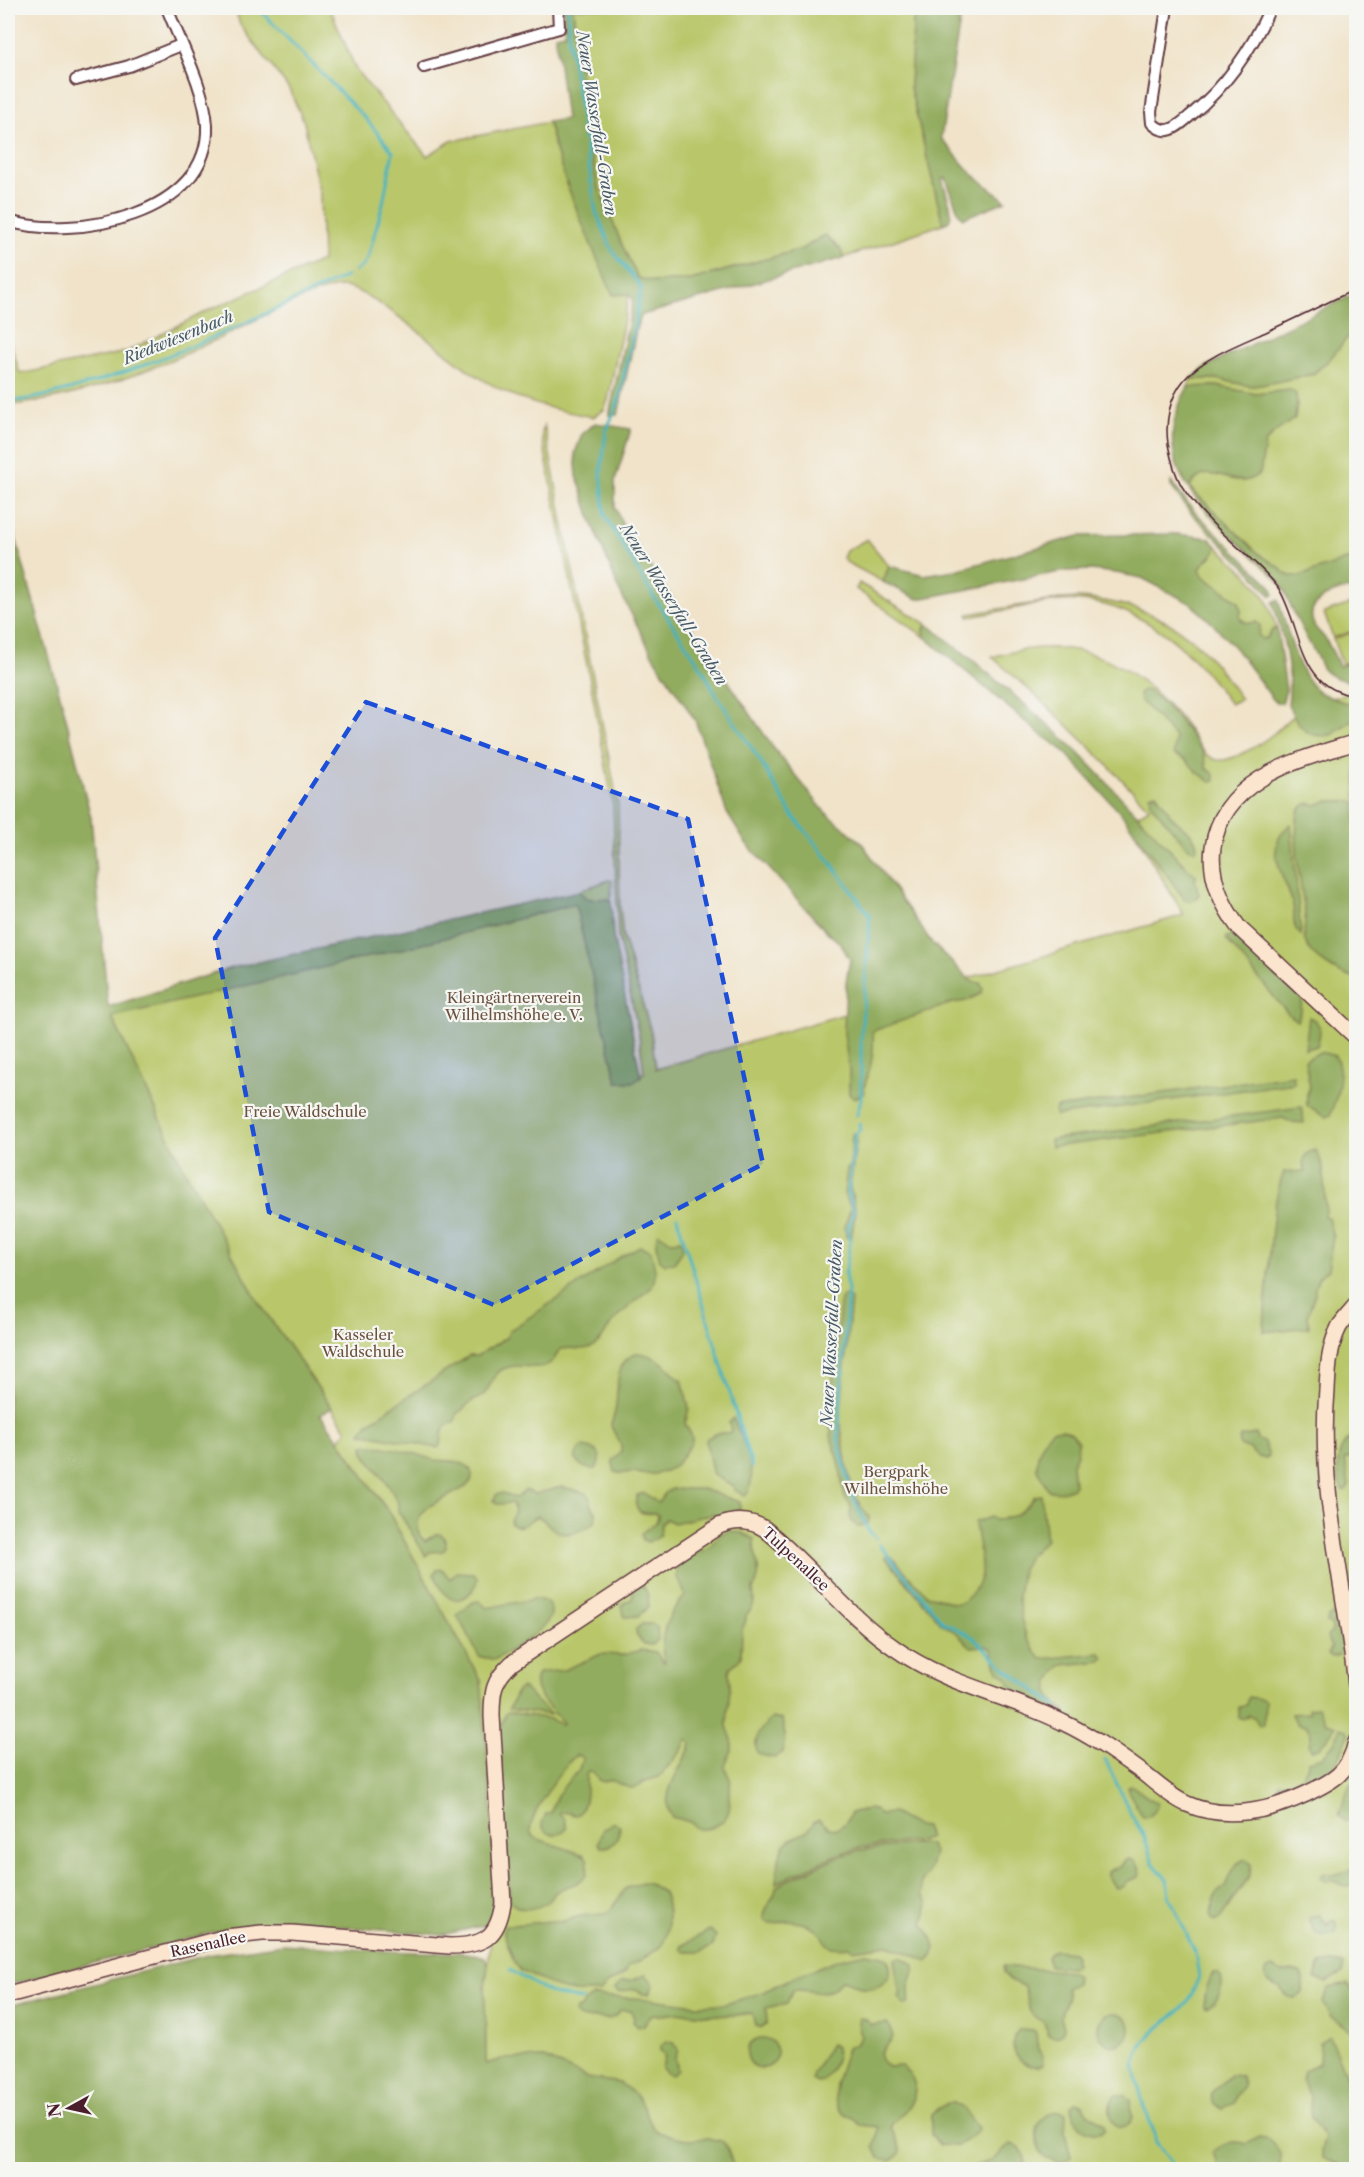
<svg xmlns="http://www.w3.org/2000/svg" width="1364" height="2177" viewBox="0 0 1364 2177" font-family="'Libre Caslon Text',serif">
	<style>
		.green { fill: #b9c76a; stroke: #82734a; stroke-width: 1.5 }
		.forest { fill: #92ac5e; stroke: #6e6644; stroke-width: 1.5 }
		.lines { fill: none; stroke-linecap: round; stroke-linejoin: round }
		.stream { stroke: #43b2bd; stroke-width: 3 }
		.minor-casing { stroke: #633c43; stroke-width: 14 }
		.secondary-casing { stroke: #633c43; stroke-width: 18 }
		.minor { stroke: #fff; stroke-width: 10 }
		.secondary { stroke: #fce5cf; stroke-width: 15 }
		.tram { stroke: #4a1f2b; stroke-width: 1.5 }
		.marked { fill: #1d4ed8; fill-opacity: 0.2; stroke: #1d4ed8; stroke-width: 4.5; stroke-dasharray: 12 8; stroke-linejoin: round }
		.labels { text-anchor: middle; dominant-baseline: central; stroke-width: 4.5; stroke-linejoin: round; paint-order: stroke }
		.park-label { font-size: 15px; fill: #6b513e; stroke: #f6f6f2 }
		.street-label { font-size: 15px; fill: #4a1f2b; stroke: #f6f6f2 }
		.water-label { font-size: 16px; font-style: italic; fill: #475a65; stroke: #f6f6f2 }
	</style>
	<rect width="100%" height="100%" fill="#f6f6f2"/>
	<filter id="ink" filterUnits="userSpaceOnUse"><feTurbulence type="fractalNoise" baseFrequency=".0167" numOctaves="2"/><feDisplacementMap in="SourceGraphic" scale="12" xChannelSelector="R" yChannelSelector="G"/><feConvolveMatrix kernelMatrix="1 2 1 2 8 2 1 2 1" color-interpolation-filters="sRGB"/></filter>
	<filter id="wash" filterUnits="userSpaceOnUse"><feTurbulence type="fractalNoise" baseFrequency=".008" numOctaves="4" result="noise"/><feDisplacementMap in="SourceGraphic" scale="24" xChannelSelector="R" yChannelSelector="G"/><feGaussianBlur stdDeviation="1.35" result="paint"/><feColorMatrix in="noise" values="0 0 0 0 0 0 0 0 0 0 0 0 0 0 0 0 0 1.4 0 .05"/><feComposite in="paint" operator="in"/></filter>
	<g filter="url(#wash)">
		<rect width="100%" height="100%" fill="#f0e3c9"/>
		<g class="green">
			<path d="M235,8H330L356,70L427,156L451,141L548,122L555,150L629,294L608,400L604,410L593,417C544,408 512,400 471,372C445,354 370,288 343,287C317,286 249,324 222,337C154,369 83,399 8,405V334L20,374L126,352L209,310L322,261L320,195L304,122L289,89L240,25Z"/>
			<polygon points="573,8 914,8 910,87 943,224 843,258 841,250 825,235 802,249 691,280 654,282 638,278 622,245 598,185 587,133"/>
			<path d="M1356,327V557L1300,576H1290L1284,573L1279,567L1260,555L1192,490L1190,486C1205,464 1221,479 1242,481C1248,481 1254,477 1260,474L1265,443L1274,433L1295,418L1290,390L1256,394L1217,386L1188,387L1191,379H1217L1250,386L1261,385L1313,374L1329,360Z"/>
			<path d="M544,424L618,805L620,908L623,938L651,1032L656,1069L1184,915L1128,821L1149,808C1099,755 1047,704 992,657C1074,632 1132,659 1184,723C1192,734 1202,757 1217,760C1231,763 1262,743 1273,734C1282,727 1291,715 1301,710C1318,701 1338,696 1356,690V2169H487L485,1987L496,1898L492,1811L481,1681L389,1513L339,1440L347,1430L259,1303L183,1167L112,1017L575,904L627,1078L644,1073L639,1035L618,936L613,805L592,691L543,442L542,433Z"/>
			<polygon points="867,539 889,566 883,582 846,562 843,558 846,551"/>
			<path d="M1217,546L1250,577L1259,589L1267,600L1277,629L1272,630L1267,638L1262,640L1258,637L1260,630L1256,622L1249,624L1240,618L1239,602L1203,576L1200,569C1204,559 1215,557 1217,546Z"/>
			<polygon points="859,583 927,624 924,629 925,637 856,589"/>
			<path d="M1078,598C1127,601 1173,617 1207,654C1219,668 1230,684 1241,699L1230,704C1220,691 1210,676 1198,664C1164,626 1113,597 1060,601C1030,604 999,612 969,617L968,614L1060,599Z"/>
			<polygon points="1356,602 1356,630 1333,638 1324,613"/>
			<polygon points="1356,631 1356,659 1342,664 1333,639"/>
			<path d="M609,880L612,881L611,900C601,897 593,901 582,897L579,891Z"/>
		</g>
		<g class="forest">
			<path d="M563,8H573L587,133L598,185L622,245L638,278L654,282L691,280L802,249L825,235L841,250L843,258L642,315L637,326L618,415H610V411L633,301L629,294L613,295C588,239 563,182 548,122L566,119L555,35L565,33Z"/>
			<polygon points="914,8 962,8 941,138 970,172 1006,201 964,218 959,214 946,178 942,179 950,205 951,215 948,222 943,224 910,87"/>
			<polygon points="1356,293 1356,327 1329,360 1313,374 1261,385 1250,386 1217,379 1191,379 1207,366"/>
			<path d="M1217,386L1256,394L1290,390L1296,394L1297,403L1295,418L1274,433L1265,443L1260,474C1254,477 1248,481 1242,481C1221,479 1205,464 1190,486L1192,490L1260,555L1279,567L1284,573L1290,576H1300L1356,557V587C1338,590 1302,600 1314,625C1316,630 1323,635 1326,640C1331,648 1335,657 1339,666L1356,661V682C1345,681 1332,679 1323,669C1320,665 1318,658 1315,653C1306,637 1297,621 1290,604C1287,598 1285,589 1281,584C1275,575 1265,568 1258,561C1207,511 1142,467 1188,387Z"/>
			<path d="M595,423L631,429L615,481V507L623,526L772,746L824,811L861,842L932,943L972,982L980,983L983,988L982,993L966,1001L952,1003L873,1031C874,1046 873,1060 868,1074C866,1082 864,1085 864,1093L855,1098L849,1094V1070L844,1033L846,982L850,960L841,944L827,932L745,842L727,813L695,720L653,656L618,588L592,522L577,476L575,453L582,434Z"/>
			<polygon points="1171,482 1194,511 1270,585 1274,595 1271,596 1254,575 1190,512 1171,486"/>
			<path d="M8,511L63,706L91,818L108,1007L231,968L579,891C591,906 596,895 611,900L613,936L641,1077L634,1082H617L575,904L406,948L112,1017L183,1167L259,1303L332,1408L320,1415L325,1420L389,1513L481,1681L492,1811L496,1898L490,1924L442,1935L278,1921L226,1929L8,1985Z"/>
			<path d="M1176,534L1209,538L1217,546C1215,557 1204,559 1200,569L1203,576L1239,602L1241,611L1240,618C1245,624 1249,624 1256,622L1260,625L1259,636L1262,639L1267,638L1272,630L1277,629L1286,690L1282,703H1277L1272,698L1236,649L1211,622L1190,603L1142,578L1116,573L1091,570L1065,571L918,599L883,582L889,566L924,575L956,570L1079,536Z"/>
			<path d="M1278,600C1287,626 1297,679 1321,693C1331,699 1345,702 1356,706V718L1336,731L1334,734C1308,741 1298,727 1288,705C1293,670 1283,635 1273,602Z"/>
			<path d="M927,624L969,657L1051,727L1084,758L1187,868L1197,876L1195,879L1199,895C1195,901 1192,901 1186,901L1123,816L1063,750L1040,734L925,637L924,629Z"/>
			<path d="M1143,690C1158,690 1193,737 1202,750C1204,754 1206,763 1206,768L1213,773L1215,780L1211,782L1196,771L1186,760L1174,754L1175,737L1140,700L1139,694Z"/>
			<path d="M1156,793C1161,800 1165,806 1170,814C1178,827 1196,830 1197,848L1195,850L1188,848L1151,804L1150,795Z"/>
			<path d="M1327,801H1350L1356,803V979C1340,974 1311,960 1305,941C1303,933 1306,922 1305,913C1300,880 1293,845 1298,812C1304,805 1307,801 1316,805Z"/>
			<path d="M1291,824L1301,935C1290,926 1296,916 1293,905C1286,877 1260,848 1291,824Z"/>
			<polygon points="1237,934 1302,997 1301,1011 1297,1021 1289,1015 1226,939 1227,937"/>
			<path d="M1309,1017C1323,1023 1321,1033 1317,1046L1305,1049Z"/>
			<path d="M1320,1052L1335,1056C1345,1072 1337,1099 1330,1115L1326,1117C1319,1115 1315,1108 1307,1106V1094L1310,1087L1305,1060Z"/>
			<polygon points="1293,1075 1294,1083 1056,1116 1055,1113 1056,1108"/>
			<polygon points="1302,1107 1304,1123 1290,1122 1283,1118 1051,1147 1050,1140 1055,1139"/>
			<polygon points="854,1133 857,1136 850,1188 856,1211 851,1238 846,1237 845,1225 851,1208 844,1194 847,1169 850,1166 851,1157 852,1134"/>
			<path d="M1316,1150L1323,1167L1326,1212L1324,1216L1328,1217L1333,1237L1328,1269L1319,1277L1315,1287V1294L1308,1314L1309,1327L1264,1332C1265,1302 1268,1272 1271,1242C1273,1219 1275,1194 1284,1172H1305C1301,1161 1303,1152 1316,1150Z"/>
			<polygon points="659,1233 671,1241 681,1240 683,1250 674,1263 665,1264 660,1260 656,1245 657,1235"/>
			<path d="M640,1246L651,1251C654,1266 659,1276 650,1289C638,1298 626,1309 615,1320C607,1327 605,1338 595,1345C584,1353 571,1345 559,1350C548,1380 524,1359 503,1369C492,1374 491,1388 483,1395C480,1398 475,1399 471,1402C465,1406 464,1410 457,1413L455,1422C434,1428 448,1437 438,1448L361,1433L368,1423L469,1356H477L507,1337L509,1331L620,1257Z"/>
			<polygon points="848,1296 851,1300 840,1420 847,1468 853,1490 861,1507 870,1517 868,1523 858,1527 852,1522 850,1515 851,1506 845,1498 843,1489 839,1461 832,1441 829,1418 840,1304 842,1297"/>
			<path d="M636,1353C653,1353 668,1366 679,1379H682L689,1408L685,1424C687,1429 693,1434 692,1440C692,1445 687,1449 685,1452C676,1469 661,1476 642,1474C639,1474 636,1472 633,1472C626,1472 623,1475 615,1472L613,1464V1460C631,1448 615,1440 611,1425C612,1421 614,1417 615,1412C620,1390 611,1364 636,1353Z"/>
			<path d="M733,1418C741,1435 762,1479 745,1495L734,1490V1486L713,1475L706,1443L707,1438L718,1433H730L731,1426L729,1423Z"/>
			<path d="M1063,1429L1072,1433L1078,1442L1077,1454L1072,1464L1074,1485L1073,1488C1067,1491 1055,1493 1048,1490L1037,1469L1038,1454L1046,1437L1053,1430Z"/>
			<polygon points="1256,1434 1257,1440 1264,1442 1269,1456 1265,1459 1256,1456 1249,1448 1242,1447 1239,1444 1240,1437"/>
			<path d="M1356,1435V1457L1345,1459L1349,1485L1346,1490H1342C1334,1473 1336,1442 1356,1435Z"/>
			<path d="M364,1445C377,1445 400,1450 413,1453C421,1455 428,1459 435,1460C445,1461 459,1460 467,1466C470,1468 473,1474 472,1478C469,1494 422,1499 418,1522C417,1531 418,1535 425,1541L436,1534C445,1533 446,1541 446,1548L443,1551L430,1552L426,1556L398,1511V1503L389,1486L364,1453Z"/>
			<path d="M583,1447C592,1449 600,1449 600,1461L596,1469C582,1470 566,1459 583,1447Z"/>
			<path d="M562,1487L586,1493L590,1497L591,1505L596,1513L595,1522C583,1531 567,1539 553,1529C547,1524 544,1519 537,1516C527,1521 524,1531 511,1524L510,1521L515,1511L512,1503L498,1504L494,1501L496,1495C504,1491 508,1495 516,1498L526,1490L535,1494Z"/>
			<path d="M672,1489H702L740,1502V1508L727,1517L713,1514L674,1523L666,1519L661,1524C661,1536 660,1539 647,1542L643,1540L641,1534C647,1526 658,1527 658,1515L654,1513C640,1515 633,1510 637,1495L644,1493L658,1503L666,1492Z"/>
			<path d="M1041,1495L1046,1540L1029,1556L1022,1570L1018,1597L1021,1618L1027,1639L1041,1659L1101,1653L1104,1658L1101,1661L1063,1665C1054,1671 1045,1685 1050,1696C1053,1702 1060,1706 1065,1710V1713L1062,1714L1015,1691L1005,1676L998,1671L992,1649L986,1646L971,1647L959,1635L941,1623L885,1557L891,1556L928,1596C940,1595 948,1605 959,1603C969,1601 980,1583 981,1574C983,1563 976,1535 975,1522L991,1517L995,1520C1015,1518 1023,1512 1035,1496Z"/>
			<path d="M730,1531L742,1533L754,1539C753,1557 765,1572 753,1589C754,1601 756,1606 746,1615V1620L742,1630L741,1658L730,1668L729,1672L730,1686L727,1726L732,1740V1750L725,1766C726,1772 728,1774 730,1779C732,1786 728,1792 729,1798C733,1818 718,1830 698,1829L690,1822L672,1817C657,1796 683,1766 691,1745L689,1741H686L682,1750L659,1777L645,1781L637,1787L630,1788L610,1780L604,1782L598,1780L593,1772L589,1771L586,1774C586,1789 588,1802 579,1814L574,1815L570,1813L560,1812V1815L565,1819L567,1829C557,1836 544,1838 542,1823L546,1814L551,1813C553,1798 566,1782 578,1772L583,1758L577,1755C566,1760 525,1821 531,1833C532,1836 536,1838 538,1839L584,1855L588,1860L587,1875C575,1888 566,1884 555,1893C553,1895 552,1899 549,1901C536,1910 516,1914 509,1898L499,1733L505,1714L508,1712L550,1719L562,1725L563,1723C553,1710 526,1689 539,1673L564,1670L601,1654L623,1655L641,1650L656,1652L662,1662H665C657,1638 667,1614 685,1596C684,1587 676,1581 677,1574C677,1555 702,1556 712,1544C718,1537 719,1533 730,1531Z"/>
			<path d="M442,1569L450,1579L457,1572L473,1573L477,1578C477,1592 458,1607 446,1595C441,1590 438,1580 434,1574L437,1570Z"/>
			<path d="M640,1584C647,1588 650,1599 648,1607L638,1616L625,1617L621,1606L625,1602L632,1599L633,1595L631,1590Z"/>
			<path d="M534,1599C540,1599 546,1600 550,1607C559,1625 509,1651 496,1659L492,1660L479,1656L457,1615L473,1602L479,1601L487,1608Z"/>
			<path d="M1334,1614C1345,1623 1342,1643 1340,1655L1331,1657L1328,1654L1332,1647L1327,1637L1332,1631V1626L1327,1623L1328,1618Z"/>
			<polygon points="642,1624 653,1624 657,1627 658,1639 653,1645 643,1644 636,1633 636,1629"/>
			<polygon points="522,1688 525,1690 551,1715 509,1709 517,1691"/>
			<polygon points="1248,1697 1262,1699 1265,1701 1264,1725 1259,1725 1255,1718 1249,1715 1243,1719 1239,1717 1239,1707 1246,1705"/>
			<polygon points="1318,1707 1326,1723 1336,1726 1320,1747 1312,1750 1309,1746 1311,1736 1307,1726 1297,1724 1292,1714 1309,1713 1309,1708"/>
			<path d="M772,1718L782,1720L785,1735L783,1752L775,1758L761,1755L757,1752C753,1737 761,1728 772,1718Z"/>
			<path d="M1341,1728L1347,1730L1349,1736C1343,1744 1342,1755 1335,1765C1320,1785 1290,1793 1268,1801V1797L1276,1792L1279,1783C1299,1781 1303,1780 1309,1761L1323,1757L1334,1743Z"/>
			<polygon points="1355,1776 1356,1817 1353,1821 1344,1821 1339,1815 1348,1789"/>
			<path d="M1131,1785L1157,1804C1157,1811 1150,1818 1143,1817L1128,1791V1787Z"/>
			<path d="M868,1809L875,1810L880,1814L893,1813L916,1826L925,1827L929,1837L921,1840L858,1848L836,1855L776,1883C777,1871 778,1855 785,1845C794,1832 806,1839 814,1821L819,1819L829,1828L837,1829L846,1822L851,1813Z"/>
			<path d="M614,1822L620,1826C619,1838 614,1848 601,1847L598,1843L603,1829Z"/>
			<path d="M922,1843L929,1844L934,1852L928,1874L921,1882L922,1895L928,1903L923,1924C931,1934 942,1952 928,1961L888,1945L853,1950L850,1947C815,1952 829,1932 811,1926C805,1924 794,1921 787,1921C778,1922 772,1926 764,1920C763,1905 776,1900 776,1887L784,1882L837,1857L860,1850Z"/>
			<path d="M1130,1859C1139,1862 1141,1868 1139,1877L1128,1881L1122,1887L1115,1888L1108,1877V1872L1112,1869L1119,1868L1126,1860Z"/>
			<path d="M1246,1859L1251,1864L1250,1875L1220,1919L1215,1921L1211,1918L1210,1913C1214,1906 1213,1902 1216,1895C1218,1891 1224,1889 1226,1884C1230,1874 1233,1863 1246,1859Z"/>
			<path d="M1353,1869L1356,1870V1884C1341,1891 1344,1883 1334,1881C1330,1881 1327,1882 1324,1881L1320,1877L1324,1873L1334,1875Z"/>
			<path d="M643,1883C650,1884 656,1886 661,1891C670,1901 670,1931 663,1943C658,1951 637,1962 628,1967L626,1972L607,1984L600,1992H576L563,1990L521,1971L514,1962L503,1931L505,1926L551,1921L561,1922L580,1916L605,1914L612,1908L626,1888Z"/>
			<polygon points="1317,1915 1320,1915 1327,1925 1331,1921 1335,1921 1337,1929 1335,1934 1325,1936 1315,1933 1309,1918"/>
			<polygon points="710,1930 716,1936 713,1946 700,1952 685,1952 681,1949 681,1946"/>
			<path d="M283,1944C326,1947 369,1951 412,1952C432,1953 467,1950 485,1957L488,1966L485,1987L486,2064L504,2059L545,2058L587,2078L620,2083L638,2097L653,2128L658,2132L689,2140L708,2138L723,2142L728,2149L734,2169H8V2006L208,1955Z"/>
			<polygon points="1056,1950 1073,1952 1075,1957 1075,1965 1071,1968 1049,1966 1047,1957 1050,1953"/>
			<path d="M866,1953L883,1956L887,1959C897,1976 882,1990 864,1988C857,1987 849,1981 842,1980C838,1982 836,1988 832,1990C820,1995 805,1989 793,1990L787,2003L766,2008L767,2024L761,2028L755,2025L752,2013C730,2017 710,2016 688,2013C678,2012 665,2016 654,2015L649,2017L644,2025L638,2027L633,2022L634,2018L631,2011L621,2010C618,2012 616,2016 614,2017C608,2021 604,2018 599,2018C589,2018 583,2022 575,2014L576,2009L582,2007L585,2002L593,1996L649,1999L697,2005L725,2004L761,1993L796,1976L839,1959Z"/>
			<path d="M899,1957C925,1966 911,1971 909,1988C909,1992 910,1998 909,2003L907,2005L904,2004L899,1997L901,1993L899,1990L894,1960Z"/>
			<polygon points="1332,1962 1343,1965 1343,1973 1327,1982 1315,1979 1320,1964"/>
			<path d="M1003,1966L1071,1972L1077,1976L1076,1984L1067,1987L1066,1989C1072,2001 1061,2006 1061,2017C1061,2022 1066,2026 1063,2031C1062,2034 1058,2036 1055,2037L1049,2035L1044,2023L1030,2012L1024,1986L1010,1980L1003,1973Z"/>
			<path d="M1272,1968L1281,1973L1292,1971L1300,1973L1303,1978V1992L1295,1998C1286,1997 1283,1995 1280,1987C1272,1983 1261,1982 1267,1970Z"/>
			<path d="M1214,1973H1218C1225,1986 1220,2002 1206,2008L1204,2006C1205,1995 1207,1981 1214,1973Z"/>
			<polygon points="646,1975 653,1983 652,1989 649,1994 643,1994 635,1989 618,1992 615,1989 622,1981 633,1980"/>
			<polygon points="1348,1984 1356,1995 1356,2034 1330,2016 1323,2002 1329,1988"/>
			<circle cx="1114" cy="2029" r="16"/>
			<path d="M859,2018L865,2019L872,2025L887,2023C900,2038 886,2043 880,2054L881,2060L888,2067L901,2066C928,2086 911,2107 891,2125C891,2133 899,2139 901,2152C894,2161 890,2161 879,2158L874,2147L879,2127L860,2125C852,2114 844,2116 838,2108C829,2095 843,2061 847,2048L856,2044L861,2037L858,2023Z"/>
			<path d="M1020,2029L1033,2030L1036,2034L1038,2049L1043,2056L1042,2065C1022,2072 1002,2044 1020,2029Z"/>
			<polygon points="1329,2036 1356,2099 1356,2169 1347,2168 1323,2157 1321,2150 1325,2139 1324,2135 1316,2126 1311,2117 1310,2097 1302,2079 1304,2071 1319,2063 1320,2042"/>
			<circle cx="762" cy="2053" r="15"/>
			<polygon points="666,2041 673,2043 678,2050 675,2058 678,2070 672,2075 667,2074 662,2068 665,2056 660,2050 660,2046"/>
			<path d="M831,2044L836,2047C838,2059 830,2072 822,2081L817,2082L812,2079L813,2073Z"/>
			<path d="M1230,2075L1241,2076L1243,2086L1236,2095L1234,2103L1222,2108C1214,2105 1210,2101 1212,2092Z"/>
			<path d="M1116,2095H1124L1131,2100L1130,2107L1133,2117C1130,2125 1125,2128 1117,2127C1109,2120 1107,2102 1116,2095Z"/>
			<path d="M1076,2102L1082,2104L1090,2115L1103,2123L1105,2128L1104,2131C1086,2139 1073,2122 1072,2106Z"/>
			<polygon points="948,2103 954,2103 963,2108 978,2128 976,2133 957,2146 940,2145 931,2135 931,2115 937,2109"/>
			<path d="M1059,2111L1066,2113L1065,2133L1071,2157L1061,2164L1045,2158C1031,2140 1034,2114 1059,2111Z"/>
			<path d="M1260,2137C1275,2139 1286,2156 1278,2169H1217V2161L1212,2152C1224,2144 1232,2139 1246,2144Z"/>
			<path d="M1011,2144C1024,2148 1026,2155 1025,2168L1023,2169H961C969,2168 989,2162 995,2158C1001,2154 1005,2148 1011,2144Z"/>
		</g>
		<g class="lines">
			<g class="stream">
				<polyline points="258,8 366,119 393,152 383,203 369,254 364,265 355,271"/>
				<polyline points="568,8 569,40 596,212 612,250 641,287 637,313 618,403 606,431 601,472 605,516 655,599 702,668 715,693 759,759 791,813 832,864 870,916 861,1038 861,1099 857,1115"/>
				<path d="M13,401C50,397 84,386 119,374C197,347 272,311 347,276"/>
				<polyline points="859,1124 860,1129 855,1135 848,1193 854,1211 848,1229 850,1242 845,1275 848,1290 838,1439 850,1489 868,1530 876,1538"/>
				<polyline points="677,1217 752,1467"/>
				<polyline points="879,1544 943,1622 973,1637 1007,1670 1057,1706"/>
				<polyline points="1105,1759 1131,1814 1144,1836 1153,1863 1167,1880 1169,1896 1195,1952 1199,1977 1188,2003 1147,2038 1140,2049 1134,2066 1144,2108 1152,2126 1156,2142 1177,2170"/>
				<polyline points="510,1970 552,1994 582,2000"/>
			</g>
		</g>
	</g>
	<g filter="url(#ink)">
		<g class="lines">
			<g class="minor-casing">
				<g id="minor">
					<path d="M1167,8L1151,112L1152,123C1156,127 1161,131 1168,130C1176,129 1185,120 1191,115C1226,86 1252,49 1270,8"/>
					<polyline points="424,67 559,28 558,8"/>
					<polyline points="76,80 129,66 181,45"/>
					<path d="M8,221C74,241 211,215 207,125C205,89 180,42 167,8"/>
				</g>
			</g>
			<g class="secondary-casing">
				<g id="secondary">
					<path d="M1356,742C1299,760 1223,777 1213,847C1209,876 1222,905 1239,928L1356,1037"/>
					<path d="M1356,1306C1350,1313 1344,1319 1339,1327C1329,1347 1328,1369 1327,1390C1318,1492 1345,1585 1356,1685"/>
					<path d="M8,1995L226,1937L262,1933H292L449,1946C483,1946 498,1938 503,1903L492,1716C492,1691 493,1681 512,1663L719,1526C736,1519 750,1520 765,1529C811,1566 847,1616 896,1649C946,1685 1008,1695 1062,1722C1090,1735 1114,1752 1139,1770C1154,1781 1170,1797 1187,1804C1225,1821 1270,1811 1306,1794C1333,1781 1349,1773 1356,1742"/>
				</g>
			</g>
			<use href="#minor" class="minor"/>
			<use href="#secondary" class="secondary"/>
			<path class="tram" d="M1356,289C1326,303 1296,318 1266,332C1241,343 1202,358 1184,380C1169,398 1165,422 1168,444C1171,460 1175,477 1185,491C1203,517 1228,538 1251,559C1261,569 1272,578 1279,589C1303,630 1298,689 1356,696"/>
		</g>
	</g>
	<path class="marked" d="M366,702L688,819L763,1164L494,1305L269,1212L215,938Z"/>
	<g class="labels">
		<g class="park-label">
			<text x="514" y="997">Kleingärtnerverein<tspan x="514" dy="17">Wilhelmshöhe e. V.</tspan></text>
			<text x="305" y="1111">Freie Waldschule</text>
			<text x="363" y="1334">Kasseler<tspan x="363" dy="17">Waldschule</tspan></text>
			<text x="896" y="1471">Bergpark<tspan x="896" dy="17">Wilhelmshöhe</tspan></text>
		</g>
		<g class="street-label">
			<text transform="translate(796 1559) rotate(43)">Tulpenallee</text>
			<text transform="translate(208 1944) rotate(-12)">Rasenallee</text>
		</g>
		<g class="water-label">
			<text transform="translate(597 123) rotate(81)">Neuer Wasserfall-Graben</text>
			<text transform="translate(178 337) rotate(-22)">Riedwiesenbach</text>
			<text transform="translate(674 604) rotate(58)">Neuer Wasserfall-Graben</text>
			<text transform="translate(831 1333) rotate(-87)">Neuer Wasserfall-Graben</text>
		</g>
	</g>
	<rect width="1364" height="2177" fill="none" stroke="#f6f6f2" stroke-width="30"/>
	<g transform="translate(69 2108) rotate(262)" stroke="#f6f6f2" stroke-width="4.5" paint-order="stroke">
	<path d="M0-4.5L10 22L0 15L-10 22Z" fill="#4a1f2b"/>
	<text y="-9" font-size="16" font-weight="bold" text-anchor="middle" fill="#4a1f2b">N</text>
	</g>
</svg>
